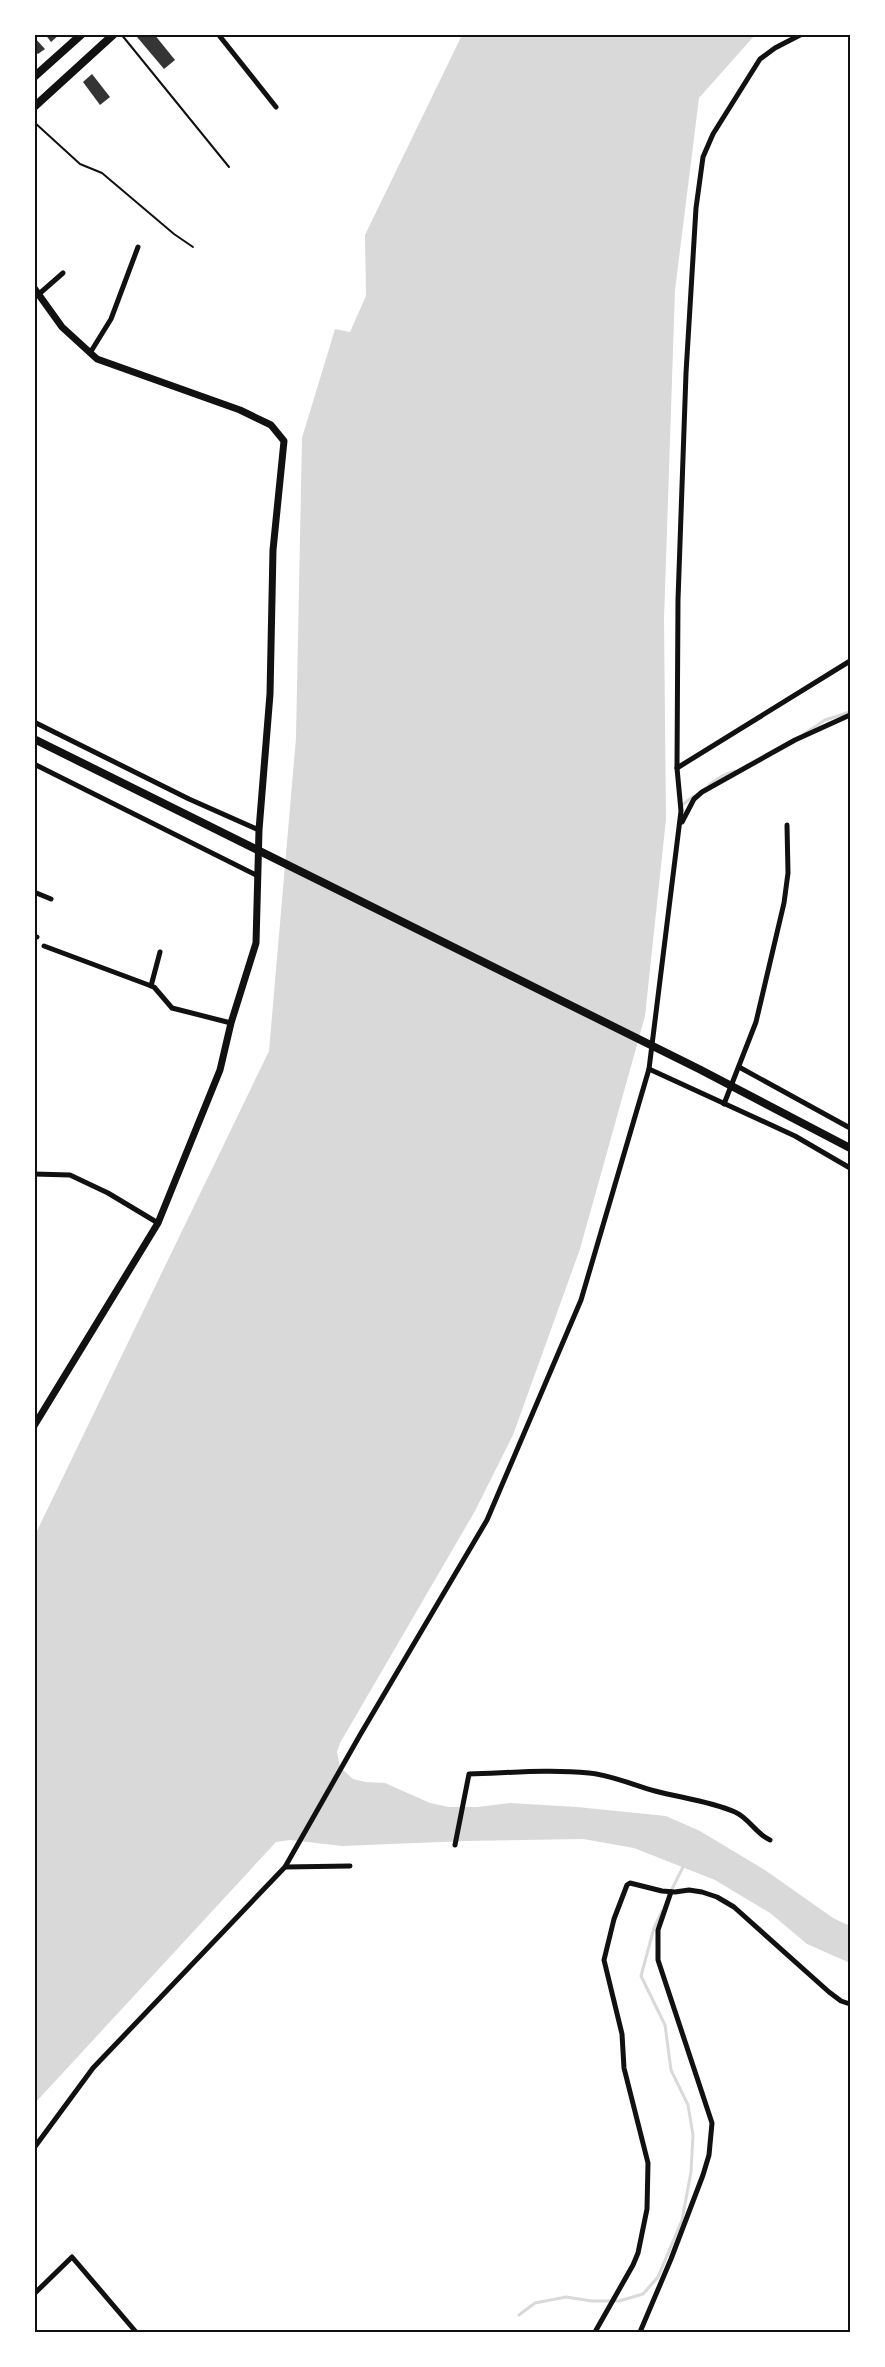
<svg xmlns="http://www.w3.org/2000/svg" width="885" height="2367" viewBox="0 0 885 2367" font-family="'Open Sans',sans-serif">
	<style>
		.water { fill: #d9d9d9 }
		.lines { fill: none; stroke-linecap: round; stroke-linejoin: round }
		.stream { stroke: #d9d9d9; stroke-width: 3 }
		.building { fill: #353535 }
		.service { stroke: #111; stroke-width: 2 }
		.minor { stroke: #111; stroke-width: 5 }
		.tertiary { stroke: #111; stroke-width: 7 }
		.primary { stroke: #111; stroke-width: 8 }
		.trunk { stroke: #111; stroke-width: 8 }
		.neatline { fill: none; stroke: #111; stroke-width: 2 }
	</style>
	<rect width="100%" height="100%" fill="#fff"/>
	<polygon class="water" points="462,35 755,35 699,98 675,290 664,620 666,819 645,1016 580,1249 513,1435 475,1511 340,1743 337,1752 340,1767 353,1779 365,1782 385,1783 430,1803 449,1807 477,1807 510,1803 577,1807 666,1816 700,1831 765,1870 833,1918 850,1926 850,1963 807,1944 770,1913 715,1880 634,1848 583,1839 465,1841 342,1846 290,1840 276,1842 35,2103 35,1535 269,1051 296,738 302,438 335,329 350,332 366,296 365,235"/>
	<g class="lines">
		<g class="stream">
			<polyline points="804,734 825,720 850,712"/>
			<polyline points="709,785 722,776 735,771"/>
			<polyline points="681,806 694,796"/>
			<polyline points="671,1891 684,1865"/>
			<polyline points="519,2315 535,2303 566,2297 592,2301 619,2301 643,2294 658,2277 682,2220 691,2172 693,2135 688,2105 671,2070 665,2025 641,1976 654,1928 662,1911"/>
		</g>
	</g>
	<g class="building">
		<polygon points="45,34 60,34 51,42"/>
		<polygon points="139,34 154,34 175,60 164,69 137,37"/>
		<polygon points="34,37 45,49 38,54 34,50"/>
		<polygon points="92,74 110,97 100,105 83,82"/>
	</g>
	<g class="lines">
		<g class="service">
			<polyline points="121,34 229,167"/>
			<polyline points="34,122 80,164 102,173 174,234 193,247"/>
		</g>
		<g class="minor">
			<polyline points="218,34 276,107"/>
			<polyline points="39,294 63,273"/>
			<polyline points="90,353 111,319 138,247"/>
			<polyline points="34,722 189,799 259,830"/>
			<polyline points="34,764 258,876"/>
			<polyline points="677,768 850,661"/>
			<polyline points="682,822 694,799 702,792 795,740 850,715"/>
			<polyline points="34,892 51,899"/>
			<polyline points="34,936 37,937"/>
			<polyline points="44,946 154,987 172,1008 231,1023"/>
			<polyline points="151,986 160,952"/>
			<polyline points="739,1067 850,1128"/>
			<polyline points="649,1069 795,1136 850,1168"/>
			<polyline points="724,1104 756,1022 784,903 788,873 787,825"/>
			<polyline points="34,1174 70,1175 108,1193 158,1223"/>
			<path d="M455,1845L469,1774C508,1773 549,1769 589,1773C611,1775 633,1785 655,1791C682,1798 709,1801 735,1812C749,1818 756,1834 770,1840"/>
			<polyline points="285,1867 360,1735 487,1520 581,1300 649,1069 681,811 677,768 678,600 686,373 696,208 703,157 713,134 760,59 775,48 802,34"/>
			<polyline points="34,2148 93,2068 285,1867 350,1866"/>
			<polyline points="34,2294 72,2257 136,2332"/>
			<polyline points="595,2332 633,2265 638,2253 647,2209 648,2163 624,2068 622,2034 604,1960 614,1919 627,1885 630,1883 662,1891 675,1892 689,1890 702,1892 717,1897 734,1907 829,1992 841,2001 850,2004"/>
			<polyline points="640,2332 671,2259 703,2175 709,2155 712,2123 658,1960 658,1930 671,1892"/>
		</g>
		<polyline class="tertiary" points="34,288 62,327 97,359 240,410 271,425 284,441 273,550 270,694 259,830 256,943 231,1023 220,1070 158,1223 34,1426"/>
		<g class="primary">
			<polyline points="34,77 82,34"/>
			<polyline points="34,107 114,34"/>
		</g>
		<polyline class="trunk" points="34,739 699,1069 850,1148"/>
	</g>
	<rect width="885" height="2367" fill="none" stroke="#ffffff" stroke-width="72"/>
	<rect x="36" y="36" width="813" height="2295" class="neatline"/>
</svg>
